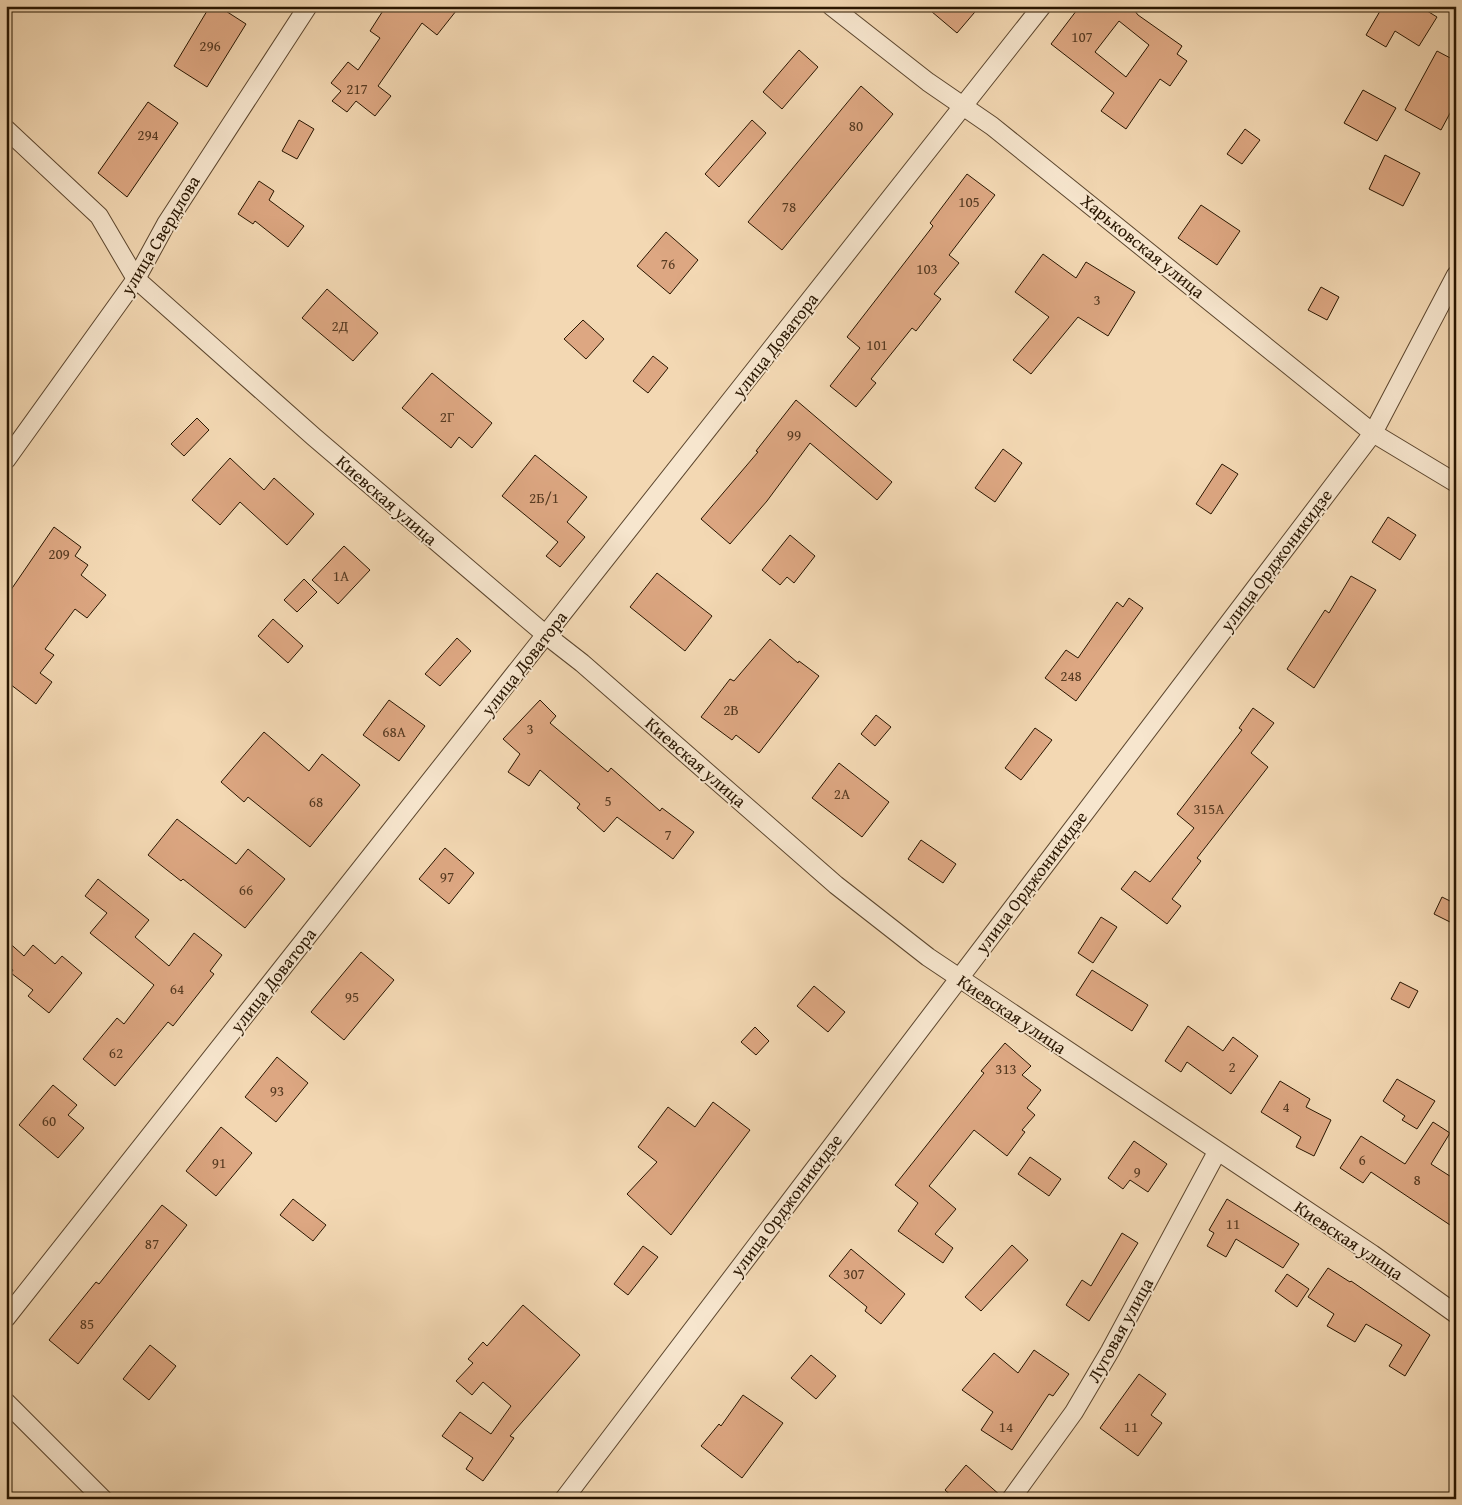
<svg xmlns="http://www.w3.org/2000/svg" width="1462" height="1505" viewBox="0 0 1462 1505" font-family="'Gentium Book Plus',serif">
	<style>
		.building { fill: #dda782; stroke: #291601; fill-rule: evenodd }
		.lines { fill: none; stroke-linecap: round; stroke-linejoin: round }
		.minor-casing { stroke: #5c462e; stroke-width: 20 }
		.minor { stroke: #f7e6ce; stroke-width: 18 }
		.labels { text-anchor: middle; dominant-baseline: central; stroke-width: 4; stroke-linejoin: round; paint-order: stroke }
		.number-label { font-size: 15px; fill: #563a21 }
		.street-label { font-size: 18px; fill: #291601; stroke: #f7e6ce }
	</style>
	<rect width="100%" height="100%" fill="#f3d8b3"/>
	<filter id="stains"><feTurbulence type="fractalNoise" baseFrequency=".004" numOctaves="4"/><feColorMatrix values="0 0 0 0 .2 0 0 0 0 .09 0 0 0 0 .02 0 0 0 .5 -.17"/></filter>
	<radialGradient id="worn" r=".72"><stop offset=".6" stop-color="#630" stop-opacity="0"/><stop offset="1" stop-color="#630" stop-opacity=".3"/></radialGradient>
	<g class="building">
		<polygon points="210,6 218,6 246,24 207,87 174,66"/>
		<polygon points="386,6 460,6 437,35 422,23 378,86 391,96 375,116 356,101 347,112 332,101 341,91 331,83 348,62 358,70 380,38 370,31"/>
		<polygon points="925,6 980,6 957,33"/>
		<path d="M1080,6H1131L1138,15L1182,46L1177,54L1187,61L1170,86L1160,79L1126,129L1101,111L1114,93L1051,44ZM1119,21L1149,45L1126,77L1095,52Z"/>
		<polygon points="1383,6 1419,6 1437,17 1419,46 1395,31 1386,47 1366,35"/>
		<polygon points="799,50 818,67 782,109 763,92"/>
		<polygon points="1437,51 1456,61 1456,102 1441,130 1405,110"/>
		<polygon points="861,86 893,114 782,250 748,222"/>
		<polygon points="1363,90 1396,108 1377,141 1344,123"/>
		<polygon points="148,102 178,123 127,197 98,173"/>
		<polygon points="299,120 314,129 297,159 282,151"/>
		<polygon points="752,120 766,133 719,187 705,174"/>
		<polygon points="1245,129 1260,140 1242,164 1227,154"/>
		<polygon points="1385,155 1420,173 1403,206 1369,189"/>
		<polygon points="967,174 995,195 949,255 959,263 934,294 941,299 916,331 912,328 871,379 876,383 856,407 830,386 860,348 847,337 933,226 930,223"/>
		<polygon points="259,181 274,191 269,200 304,226 288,247 255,221 253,224 238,214"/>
		<polygon points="1201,205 1240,231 1217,265 1178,238"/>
		<polygon points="666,232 698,260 670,294 637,266"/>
		<polygon points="1043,254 1076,278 1086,262 1135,292 1108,336 1078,317 1031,374 1013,360 1049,317 1015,292"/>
		<polygon points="1321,287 1339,297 1327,320 1308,310"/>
		<polygon points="327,289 378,333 353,361 302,318"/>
		<polygon points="583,320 604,339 586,359 564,339"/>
		<polygon points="653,356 668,368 648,393 633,381"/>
		<polygon points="432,373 492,423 472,448 459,437 451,448 402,408"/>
		<polygon points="796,400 892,482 877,500 810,443 767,501 730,544 701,519 758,452 756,451"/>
		<polygon points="197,418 209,430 184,456 171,444"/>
		<polygon points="1003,449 1022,463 995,502 975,488"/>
		<polygon points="535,455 587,497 567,522 585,537 560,567 546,556 558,542 502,496"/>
		<polygon points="230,458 264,490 274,478 314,514 287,545 240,502 220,525 192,500"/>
		<polygon points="1222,464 1238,474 1211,514 1196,504"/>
		<polygon points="1388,517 1416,535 1400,560 1372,542"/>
		<polygon points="54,527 81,547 75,556 88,565 81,575 106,595 87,618 75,609 45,649 54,655 40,673 52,682 36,704 6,681 6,597"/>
		<polygon points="790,535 815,556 794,583 787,577 780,585 762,570"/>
		<polygon points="344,546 370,570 338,604 312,580"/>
		<polygon points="657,573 712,616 685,651 630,607"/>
		<polygon points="1351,576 1376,590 1314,688 1287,669 1325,610 1329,613"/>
		<polygon points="304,579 317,592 297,612 284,600"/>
		<polygon points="1129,598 1143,608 1076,701 1045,678 1066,650 1078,658 1117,602 1123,607"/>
		<polygon points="273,619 303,646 288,663 258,636"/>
		<polygon points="457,638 471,651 440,686 425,674"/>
		<polygon points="770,639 798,663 799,661 819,676 759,753 736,735 732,740 701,717 730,679 734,681"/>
		<polygon points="389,700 425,726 399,761 363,735"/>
		<polygon points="540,700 556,716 550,723 608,772 611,768 660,811 662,808 694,832 673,859 617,817 604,832 577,808 580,804 540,770 529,786 508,772 520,754 503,739"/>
		<polygon points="1253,708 1274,723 1251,753 1268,767 1197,858 1201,861 1172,899 1181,906 1167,924 1121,889 1135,871 1150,882 1194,828 1177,814 1242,730 1239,728"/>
		<polygon points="876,715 891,727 875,746 861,734"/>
		<polygon points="1035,728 1052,740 1021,780 1005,768"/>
		<polygon points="264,732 309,771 322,754 360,785 310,847 248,797 244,802 221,782"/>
		<polygon points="839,763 889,802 862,837 812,798"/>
		<polygon points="177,819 236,864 248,849 285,879 245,928 183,879 181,881 148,855"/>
		<polygon points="921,840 956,864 943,883 908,859"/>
		<polygon points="445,848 474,873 449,904 419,879"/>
		<polygon points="98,879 149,920 135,937 169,966 194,933 222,955 210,971 214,974 173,1026 168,1022 115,1086 83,1059 117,1018 124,1024 154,985 90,933 107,913 85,896"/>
		<polygon points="1442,897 1456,904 1456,925 1434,914"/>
		<polygon points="1101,917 1117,927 1093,963 1078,953"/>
		<polygon points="6,940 24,956 33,945 55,964 62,956 82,973 49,1013 28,996 33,990 11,973 13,970 6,964"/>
		<polygon points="361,952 394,980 344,1040 311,1012"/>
		<polygon points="1092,970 1148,1005 1132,1031 1076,995"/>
		<polygon points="1400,982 1418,991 1409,1008 1391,999"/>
		<polygon points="814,986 845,1012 828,1032 797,1006"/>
		<polygon points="1188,1026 1223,1051 1233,1037 1258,1056 1231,1094 1187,1062 1181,1072 1165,1061"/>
		<polygon points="755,1027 769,1041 756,1055 741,1042"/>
		<polygon points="1005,1043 1031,1066 1022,1075 1041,1090 1027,1108 1035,1115 1022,1130 1025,1132 1007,1156 974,1130 929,1186 956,1209 935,1234 953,1248 943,1263 898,1231 918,1203 895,1185 984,1073 981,1071"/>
		<polygon points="277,1057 308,1083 276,1122 245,1097"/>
		<polygon points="1397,1079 1435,1101 1417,1129 1402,1120 1405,1116 1383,1101"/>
		<polygon points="1280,1081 1310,1099 1306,1107 1331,1120 1314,1156 1296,1147 1301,1137 1261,1112"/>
		<polygon points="53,1085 77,1105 68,1115 84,1128 58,1158 19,1125"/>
		<polygon points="713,1102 750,1130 671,1235 627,1194 657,1162 638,1147 668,1107 695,1127"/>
		<polygon points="1433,1122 1450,1133 1431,1164 1456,1180 1456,1229 1371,1172 1363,1183 1340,1168 1361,1136 1405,1164"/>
		<polygon points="221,1127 252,1153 216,1196 186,1171"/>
		<polygon points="1134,1141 1167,1164 1148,1192 1130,1180 1123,1189 1108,1178"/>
		<polygon points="1030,1157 1061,1179 1049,1196 1018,1174"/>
		<polygon points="293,1199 326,1225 313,1241 280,1215"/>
		<polygon points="1227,1199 1299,1244 1283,1268 1236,1239 1226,1257 1207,1246 1214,1233 1209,1230"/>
		<polygon points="162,1205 187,1225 78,1364 49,1340 96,1282 99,1284"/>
		<polygon points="1122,1233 1138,1243 1089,1321 1066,1305 1082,1280 1091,1286"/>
		<polygon points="1012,1245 1028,1260 981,1311 965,1297"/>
		<polygon points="643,1246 658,1257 628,1295 614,1284"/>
		<polygon points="851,1249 905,1294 881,1324 865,1311 867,1307 829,1276"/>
		<polygon points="1328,1268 1350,1282 1351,1281 1430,1335 1405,1376 1389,1366 1402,1345 1366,1324 1355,1342 1327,1326 1334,1314 1308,1297"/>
		<polygon points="1287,1274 1309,1289 1297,1307 1275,1291"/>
		<polygon points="523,1305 580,1355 510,1436 514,1438 483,1481 466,1469 473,1458 442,1436 460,1412 491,1434 511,1406 483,1382 472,1395 456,1381 473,1363 468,1359 483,1342 487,1346"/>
		<polygon points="150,1345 176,1366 149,1400 123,1379"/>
		<polygon points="1034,1350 1069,1374 1053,1396 1049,1394 1012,1450 981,1430 993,1412 962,1390 994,1353 1018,1373"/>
		<polygon points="811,1355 836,1376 816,1399 791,1378"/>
		<polygon points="1139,1374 1166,1394 1151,1415 1162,1423 1138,1456 1100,1428"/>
		<polygon points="743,1395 783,1423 742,1478 701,1446 719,1424 721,1426"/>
		<polygon points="966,1465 1001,1496 1000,1499 955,1499 945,1490"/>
	</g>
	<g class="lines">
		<g class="minor-casing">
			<g id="minor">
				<polyline points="831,6 928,82 992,126 1373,433 1456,483"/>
				<polyline points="6,129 99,216 136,279 314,437 546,635 582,663 836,885 928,957 1372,1254 1456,1314"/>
				<polyline points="6,460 136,279 166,224 308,6"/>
				<polyline points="6,1318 1042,6"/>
				<polyline points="6,1402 103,1499"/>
				<polyline points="564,1499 1373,433 1456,275"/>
				<polyline points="1011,1499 1074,1412 1110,1351 1217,1152"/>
			</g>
		</g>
		<use href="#minor" class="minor"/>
	</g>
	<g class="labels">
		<g class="number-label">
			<text x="1082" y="36">107</text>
			<text x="210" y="45">296</text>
			<text x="357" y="88">217</text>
			<text x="856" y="125">80</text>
			<text x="148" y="134">294</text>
			<text x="969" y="201">105</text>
			<text x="789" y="206">78</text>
			<text x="668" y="263">76</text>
			<text x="927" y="268">103</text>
			<text x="1097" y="299">3</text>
			<text x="340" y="325">2Д</text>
			<text x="877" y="344">101</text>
			<text x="447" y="416">2Г</text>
			<text x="794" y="434">99</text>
			<text x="544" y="497">2Б/1</text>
			<text x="59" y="553">209</text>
			<text x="341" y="575">1А</text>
			<text x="1071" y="675">248</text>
			<text x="731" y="709">2В</text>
			<text x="530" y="728">3</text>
			<text x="394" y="731">68А</text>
			<text x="842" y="793">2А</text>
			<text x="608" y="800">5</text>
			<text x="316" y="801">68</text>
			<text x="1209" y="808">315А</text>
			<text x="668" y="834">7</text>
			<text x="447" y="876">97</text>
			<text x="246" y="889">66</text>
			<text x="177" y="988">64</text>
			<text x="352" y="996">95</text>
			<text x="116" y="1052">62</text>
			<text x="1232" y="1066">2</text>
			<text x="1006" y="1068">313</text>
			<text x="277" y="1090">93</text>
			<text x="1286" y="1106">4</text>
			<text x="49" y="1120">60</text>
			<text x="1362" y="1159">6</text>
			<text x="219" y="1162">91</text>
			<text x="1137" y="1171">9</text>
			<text x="1417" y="1179">8</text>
			<text x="1233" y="1223">11</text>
			<text x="152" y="1243">87</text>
			<text x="854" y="1273">307</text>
			<text x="87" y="1323">85</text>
			<text x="1006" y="1426">14</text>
			<text x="1131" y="1426">11</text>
		</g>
		<g class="street-label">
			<text transform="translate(160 235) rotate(-59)">улица Свердлова</text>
			<text transform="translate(1143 246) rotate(39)">Харьковская улица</text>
			<text transform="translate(775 345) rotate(-52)">улица Доватора</text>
			<text transform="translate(387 500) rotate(41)">Киевская улица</text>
			<text transform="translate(1276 560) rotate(-53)">улица Орджоникидзе</text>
			<text transform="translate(524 663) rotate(-52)">улица Доватора</text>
			<text transform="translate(696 762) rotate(41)">Киевская улица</text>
			<text transform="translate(1031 882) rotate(-53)">улица Орджоникидзе</text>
			<text transform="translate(273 980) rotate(-52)">улица Доватора</text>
			<text transform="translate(1012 1014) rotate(34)">Киевская улица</text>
			<text transform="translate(786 1205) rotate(-53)">улица Орджоникидзе</text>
			<text transform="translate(1349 1240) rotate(34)">Киевская улица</text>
			<text transform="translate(1120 1330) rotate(-61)">Луговая улица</text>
		</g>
	</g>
	<rect width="1462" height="1505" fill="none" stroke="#f3d8b3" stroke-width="25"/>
	<rect x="8" y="8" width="1447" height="1490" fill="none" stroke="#291601" stroke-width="2.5"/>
	<rect x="12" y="12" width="1437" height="1480" fill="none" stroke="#291601"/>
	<rect width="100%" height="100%" filter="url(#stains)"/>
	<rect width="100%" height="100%" fill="url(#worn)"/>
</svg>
